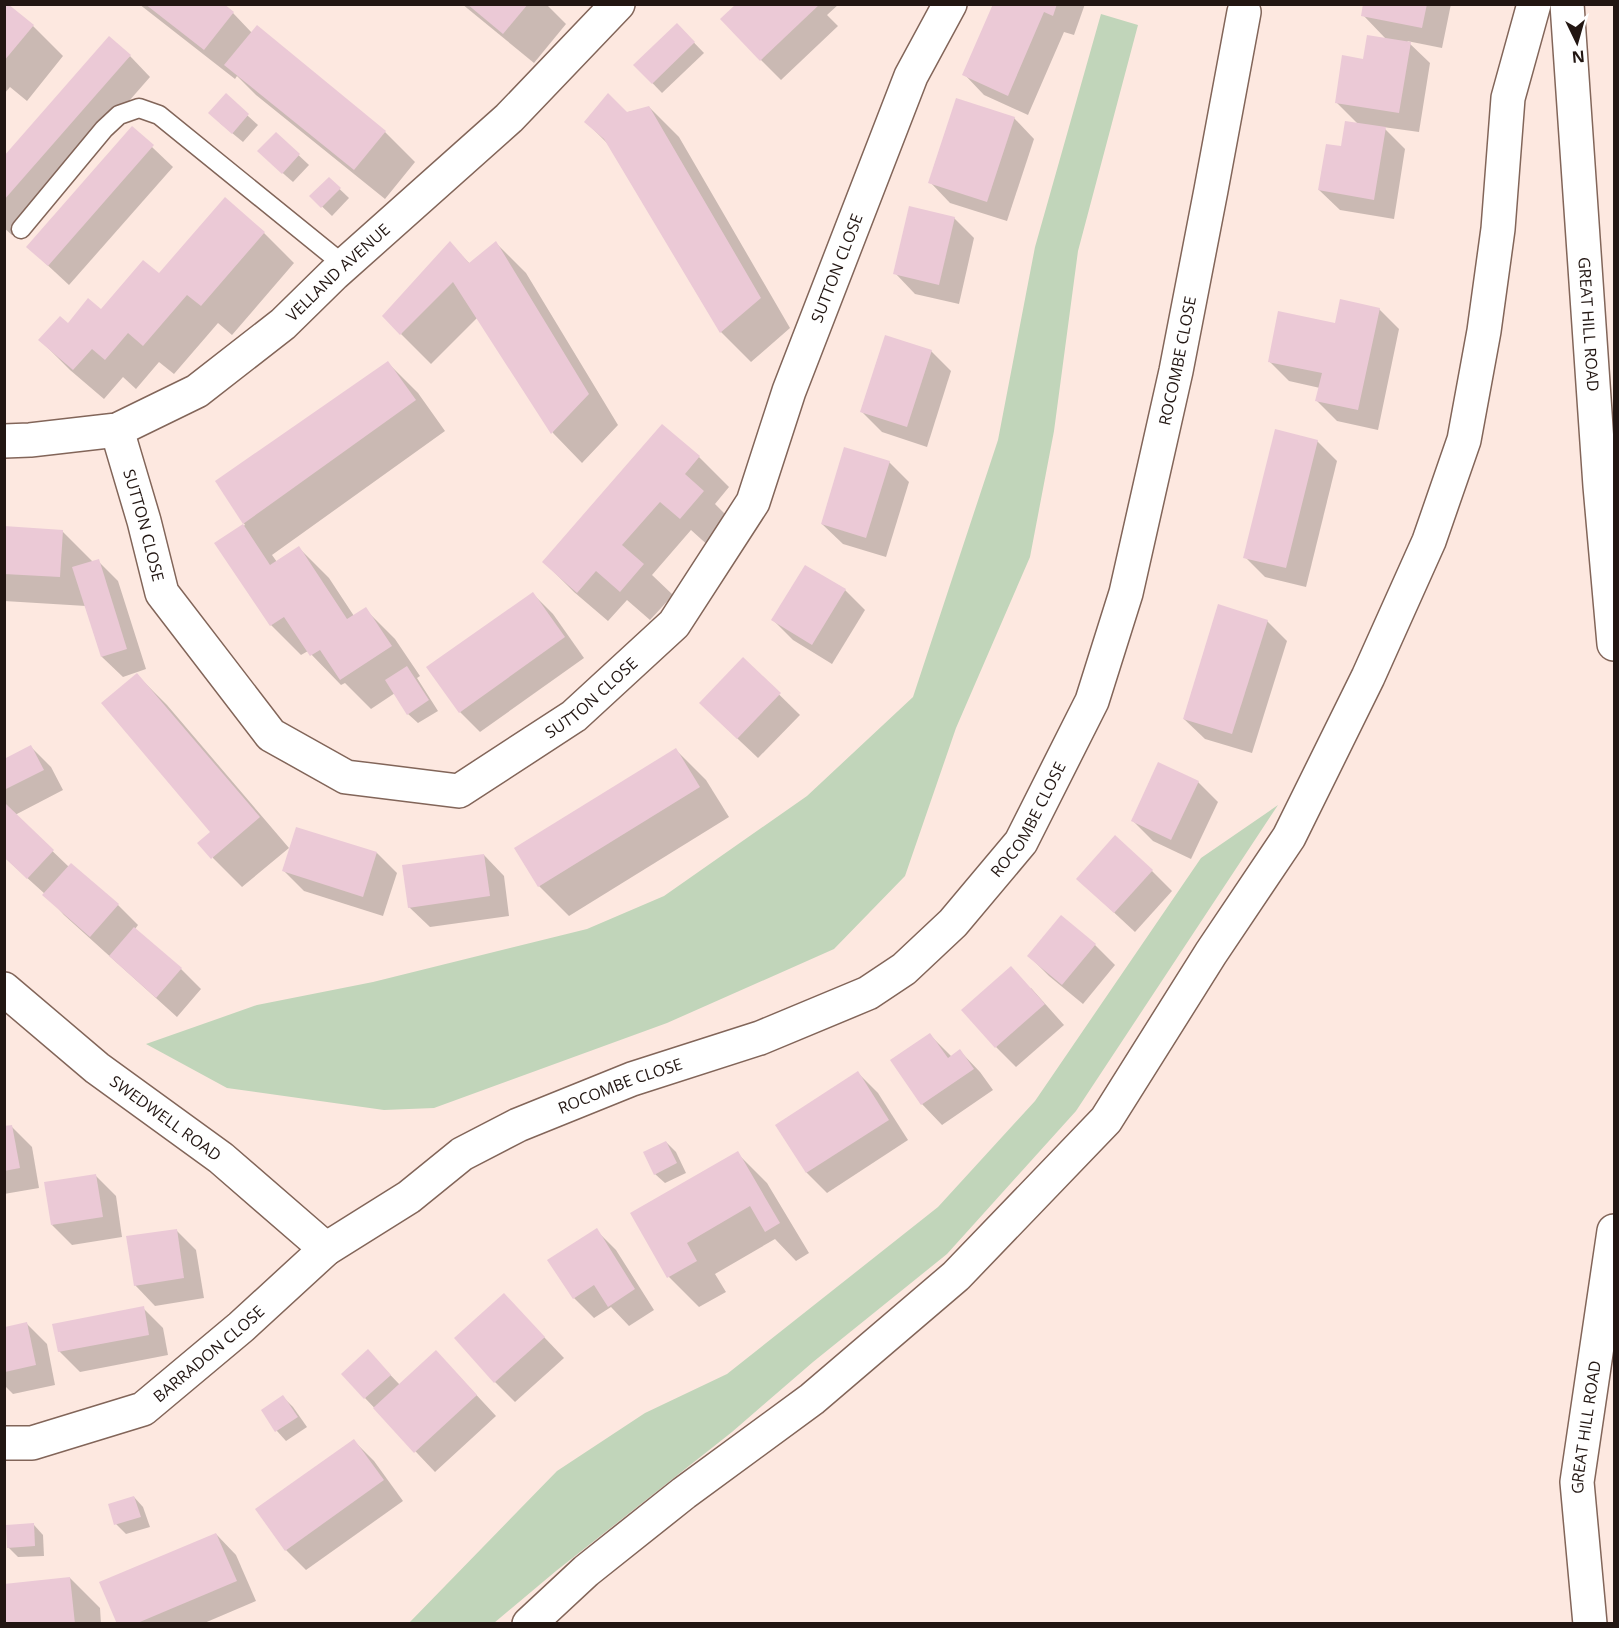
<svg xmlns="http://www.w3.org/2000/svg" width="1619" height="1628" viewBox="0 0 1619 1628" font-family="'Open Sans',sans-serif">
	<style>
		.green { fill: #c1d5ba }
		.shadow { fill: #0003 }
		.building { fill: #ebc9d6 }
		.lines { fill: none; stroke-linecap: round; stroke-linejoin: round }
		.service-casing { stroke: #826559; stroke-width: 21 }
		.minor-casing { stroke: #826559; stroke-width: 36 }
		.tertiary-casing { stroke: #826559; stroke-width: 36 }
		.service { stroke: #fff; stroke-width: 18 }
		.minor { stroke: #fff; stroke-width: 33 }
		.tertiary { stroke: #fff; stroke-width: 33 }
		.labels { text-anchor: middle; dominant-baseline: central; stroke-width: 5; stroke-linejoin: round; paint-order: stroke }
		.street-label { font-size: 16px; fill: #221612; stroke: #fff }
	</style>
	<rect width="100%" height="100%" fill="#fde8e0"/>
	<g class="green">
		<polygon points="1101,14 1138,25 1078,251 1054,431 1030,557 956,728 905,876 834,949 667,1023 434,1108 384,1110 227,1088 146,1044 257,1005 373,982 587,929 664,896 807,796 913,697 998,440 1035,247"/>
		<polygon points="1278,805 1076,1111 947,1254 813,1362 732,1432 556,1571 494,1623 409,1623 557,1471 645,1413 727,1374 938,1207 1035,1101 1201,858"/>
	</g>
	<g class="shadow">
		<polygon points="4,4 33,26 63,56 27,101 10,87 4,94"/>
		<polygon points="139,4 222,4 233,13 252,33 385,132 415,162 385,199 256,95 237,76 235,79"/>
		<polygon points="462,4 546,4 566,24 534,63"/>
		<polygon points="739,4 839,4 827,15 838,26 781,80 761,60"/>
		<polygon points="995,4 1085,4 1074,35 1064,32 1028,115 984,95 964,74"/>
		<polygon points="1365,4 1451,4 1442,48 1407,41 1430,63 1419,132 1383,127 1405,149 1394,219 1340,210 1319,190 1343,148 1358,124 1336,102 1364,61 1386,39 1363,15"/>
		<polygon points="677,25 704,53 662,93 635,65"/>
		<polygon points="130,56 150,77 12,235 4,228 4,158"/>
		<polygon points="226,96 258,125 243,142 220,123"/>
		<polygon points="649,107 679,137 790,328 751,362 721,332 611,147 586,122"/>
		<polygon points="1014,118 1034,139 1007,221 950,203 930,182"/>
		<polygon points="132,128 173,167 69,285 28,247"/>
		<polygon points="276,134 309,165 293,182 269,161"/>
		<polygon points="329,179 349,198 332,216 311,196"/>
		<polygon points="225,199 264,233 294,263 232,335 218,323 174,374 159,362 136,389 123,377 104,399 70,370 40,340 68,325 101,311 159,275"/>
		<polygon points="954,218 974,238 959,304 915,294 895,273"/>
		<polygon points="450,243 470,264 496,243 526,273 618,425 582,463 553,433 478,317 431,364 401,334"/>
		<polygon points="1379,309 1399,329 1378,430 1337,421 1317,401 1320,388 1289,381 1269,361 1336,325"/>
		<polygon points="931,351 951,371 927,447 882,432 861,411"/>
		<polygon points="388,363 418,393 445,431 272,555 277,562 299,548 329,578 354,616 365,609 395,639 420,676 417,678 438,711 418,723 408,714 395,693 371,709 345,683 341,685 308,651 301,655 271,625 216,543 245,525 217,482"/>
		<polygon points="662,426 699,457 729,487 715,504 733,522 711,548 691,530 652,575 673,595 650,620 627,600 608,621 574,592 544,562"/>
		<polygon points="1317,441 1337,461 1306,587 1265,577 1245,557"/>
		<polygon points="889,462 909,482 886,557 843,544 822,524"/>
		<polygon points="4,528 62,531 93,562 98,561 118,581 146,669 123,677 102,657 86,606 4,601"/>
		<polygon points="845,590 865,610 832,664 793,640 773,620"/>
		<polygon points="533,594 553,614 584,658 480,732 460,712"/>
		<polygon points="1267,621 1287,641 1252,753 1205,739 1184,719"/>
		<polygon points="743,659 800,715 758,758 721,723"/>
		<polygon points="137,675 167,705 289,848 242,887 213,858 212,832"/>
		<polygon points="31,747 51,767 63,790 15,815 69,867 71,865 118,905 138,925 135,929 181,969 201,989 177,1017 64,915 45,894 4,857 4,760"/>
		<polygon points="676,750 706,780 729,817 569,916 539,886"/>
		<polygon points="1198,782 1218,802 1191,859 1153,841 1133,821"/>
		<polygon points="377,853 397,873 383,916 304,891 284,871"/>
		<polygon points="484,855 504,876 509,916 430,927 409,907"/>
		<polygon points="1152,871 1172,891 1135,932 1078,879"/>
		<polygon points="1061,917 1095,945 1115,965 1083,1004 1049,976 1029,956"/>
		<polygon points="1031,988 1064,1025 1016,1067 996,1047"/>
		<polygon points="930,1035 952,1057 960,1051 980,1072 993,1090 942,1125 922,1104 892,1061"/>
		<polygon points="858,1073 878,1093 908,1140 827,1193 807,1173 777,1126"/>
		<polygon points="12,1127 32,1147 39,1188 4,1194 4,1128"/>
		<polygon points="666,1142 676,1152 686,1173 665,1183 655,1174"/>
		<polygon points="737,1153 767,1183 809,1253 796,1261 775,1239 715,1274 726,1292 699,1307 669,1277 632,1213"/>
		<polygon points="96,1176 116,1196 122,1237 72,1245 52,1225"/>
		<polygon points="176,1230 196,1250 204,1298 155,1306 135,1285"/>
		<polygon points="596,1230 616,1250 654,1310 629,1326 611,1307 594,1318 574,1298"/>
		<polygon points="504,1295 564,1358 515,1402 495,1382"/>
		<polygon points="143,1308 163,1328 168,1355 80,1372 59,1351"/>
		<polygon points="27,1324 47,1344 55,1385 13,1394 4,1385 4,1328"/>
		<polygon points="377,1361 400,1385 456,1373 496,1416 435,1472 365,1398"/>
		<polygon points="283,1397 293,1407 307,1427 286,1441 277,1431 263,1411"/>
		<polygon points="354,1441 374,1461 403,1501 306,1570 286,1550 257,1510"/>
		<polygon points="134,1497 143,1507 150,1527 126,1534 116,1524"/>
		<polygon points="34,1525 43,1535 44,1556 18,1557 8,1547"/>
		<polygon points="216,1534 236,1555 256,1601 202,1624 119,1624"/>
		<polygon points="70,1578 100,1608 101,1624 4,1624"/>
	</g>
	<g class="building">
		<polygon points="4,4 8,4 34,25 4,61"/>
		<polygon points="145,4 224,4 234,12 204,50"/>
		<polygon points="467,4 528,4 503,34"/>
		<polygon points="736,4 820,4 760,61 720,19"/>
		<polygon points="993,4 1057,4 1053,16 1044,12 1008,96 962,75"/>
		<polygon points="1363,4 1427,4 1422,28 1361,16"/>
		<polygon points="677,23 695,42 652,84 633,65"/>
		<polygon points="257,25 386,131 354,170 224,65"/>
		<polygon points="1367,35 1411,42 1399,113 1335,103 1342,55 1363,59"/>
		<polygon points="109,36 131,55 4,200 4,156"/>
		<polygon points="226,93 249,114 232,134 208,113"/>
		<polygon points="608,93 627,112 649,106 761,298 720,333 604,139 584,122"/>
		<polygon points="956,98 1015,117 987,202 928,183"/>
		<polygon points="1345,121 1386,127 1374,200 1318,190 1326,144 1341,146"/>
		<polygon points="132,126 154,145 48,266 26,247"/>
		<polygon points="276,132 300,154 282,174 257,151"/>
		<polygon points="329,177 341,188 321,208 309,196"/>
		<polygon points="225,197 265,232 201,306 187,295 143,346 128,333 105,360 92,349 73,370 38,340 60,316 68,323 88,298 101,309 143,260 159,273"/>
		<polygon points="909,206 955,217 939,285 893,274"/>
		<polygon points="450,241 469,263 496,241 589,394 551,434 453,282 400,335 382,316"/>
		<polygon points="1340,299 1380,308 1358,410 1315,401 1322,373 1268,362 1278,311 1335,323"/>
		<polygon points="885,335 932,350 907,427 860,412"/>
		<polygon points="388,361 416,400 243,524 215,481"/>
		<polygon points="662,424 700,456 685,474 704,491 680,519 660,502 622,545 644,564 620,592 596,571 577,593 542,562"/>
		<polygon points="1275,429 1318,440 1286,568 1243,558"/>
		<polygon points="844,447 890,461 866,538 821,524"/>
		<polygon points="243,524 270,565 299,546 347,619 366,607 392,646 340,680 320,650 310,656 284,617 270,626 214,543"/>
		<polygon points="4,526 63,530 60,577 4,574"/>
		<polygon points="99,559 127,649 101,657 72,567"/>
		<polygon points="805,565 846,589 812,645 771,620"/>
		<polygon points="533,592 565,637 459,713 426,667"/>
		<polygon points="1218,604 1268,620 1232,734 1183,719"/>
		<polygon points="743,657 781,693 737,739 699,703"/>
		<polygon points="407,666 429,700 407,715 385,680"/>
		<polygon points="137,673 260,817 211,859 197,843 210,832 101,703"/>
		<polygon points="31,745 44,770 4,790 4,759"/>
		<polygon points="676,748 700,787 538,887 514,848"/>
		<polygon points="1158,762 1199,781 1171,840 1131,821"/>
		<polygon points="6,804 54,850 27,879 4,857 4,806"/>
		<polygon points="296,827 377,852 363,897 282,871"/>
		<polygon points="1115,835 1153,870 1114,913 1076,879"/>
		<polygon points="484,854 490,896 408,908 402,865"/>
		<polygon points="71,863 119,904 90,937 42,895"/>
		<polygon points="1061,915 1096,944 1062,985 1027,956"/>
		<polygon points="134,927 182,968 156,998 109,956"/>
		<polygon points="1011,966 1045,1004 995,1048 961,1010"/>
		<polygon points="930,1033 948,1058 960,1049 974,1069 921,1105 890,1060"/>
		<polygon points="858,1071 889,1120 806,1173 775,1125"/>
		<polygon points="12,1125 20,1168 4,1171 4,1126"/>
		<polygon points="666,1141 677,1163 654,1175 643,1152"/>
		<polygon points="738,1151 780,1223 765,1232 750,1206 687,1243 697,1261 667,1278 630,1213"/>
		<polygon points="96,1174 103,1217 51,1225 44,1182"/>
		<polygon points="597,1228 635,1289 608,1307 594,1285 573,1299 547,1260"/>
		<polygon points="177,1229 184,1278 134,1286 126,1236"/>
		<polygon points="504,1293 545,1337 494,1383 454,1338"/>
		<polygon points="144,1306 149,1335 58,1352 52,1324"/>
		<polygon points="27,1322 36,1365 5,1372 5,1327"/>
		<polygon points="368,1349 391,1375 364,1399 341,1374"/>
		<polygon points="436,1350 477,1395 414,1453 373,1408"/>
		<polygon points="283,1395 298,1417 275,1432 261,1410"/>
		<polygon points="354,1439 384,1480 285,1551 255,1509"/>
		<polygon points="134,1496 141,1517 114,1525 108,1504"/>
		<polygon points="34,1523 35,1546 7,1548 6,1525"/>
		<polygon points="216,1533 237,1581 135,1624 117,1624 99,1582"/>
		<polygon points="70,1577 75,1624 4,1624 4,1584"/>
	</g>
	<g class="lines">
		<g class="service-casing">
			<polyline id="service" points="21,229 104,129 119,115 139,108 159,115 344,265"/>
		</g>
		<g class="minor-casing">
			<g id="minor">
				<path id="s1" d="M117,430L144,521L162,593L271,735L346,777L459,791L574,716L674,624L753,502L789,391L911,76L950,4"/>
				<path id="s2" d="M4,441L30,440L117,430L197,391L283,324L334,274L509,118L618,4"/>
				<path id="s3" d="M4,989L97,1068L221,1158L326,1249"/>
				<path id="s4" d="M4,1443H32L143,1409L241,1327L326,1249L409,1197L462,1154L518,1125L632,1079L760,1038L868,993L904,969L953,923L1021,842L1092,701L1126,593L1176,371L1211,190L1244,12"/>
				<polyline points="529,1624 586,1571 684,1493 812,1399 956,1276 1106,1120 1211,953 1289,837 1368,677 1429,541 1464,440 1484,331 1498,229 1508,98 1534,4"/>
			</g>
		</g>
		<g class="tertiary-casing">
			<g id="tertiary">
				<path id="s5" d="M1567,4L1600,486L1614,644"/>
				<path id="s6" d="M1590,1624L1577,1482L1614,1231"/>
			</g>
		</g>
		<use href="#service" class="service"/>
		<use href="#minor" class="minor"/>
		<use href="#tertiary" class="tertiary"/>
	</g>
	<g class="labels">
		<g class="street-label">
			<text stroke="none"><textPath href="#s1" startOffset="1215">SUTTON CLOSE</textPath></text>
			<text stroke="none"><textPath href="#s2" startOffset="387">VELLAND AVENUE</textPath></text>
			<text stroke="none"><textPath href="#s5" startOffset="321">GREAT HILL ROAD</textPath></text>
			<text stroke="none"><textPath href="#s4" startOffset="1716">ROCOMBE CLOSE</textPath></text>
			<text stroke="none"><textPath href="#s1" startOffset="99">SUTTON CLOSE</textPath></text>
			<text stroke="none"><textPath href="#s1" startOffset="710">SUTTON CLOSE</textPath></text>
			<text stroke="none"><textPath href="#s4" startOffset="1230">ROCOMBE CLOSE</textPath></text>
			<text stroke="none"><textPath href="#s4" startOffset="726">ROCOMBE CLOSE</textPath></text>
			<text stroke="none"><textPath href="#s3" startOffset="207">SWEDWELL ROAD</textPath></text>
			<text stroke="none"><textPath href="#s4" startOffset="230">BARRADON CLOSE</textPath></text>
			<text stroke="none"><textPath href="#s6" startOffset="198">GREAT HILL ROAD</textPath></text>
		</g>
	</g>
	<rect width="1619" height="1628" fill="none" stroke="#221612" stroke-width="12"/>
	<g transform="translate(1577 42) rotate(175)" stroke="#ffffff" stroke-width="4.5" paint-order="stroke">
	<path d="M0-4.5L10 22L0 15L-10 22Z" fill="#221612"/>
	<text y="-9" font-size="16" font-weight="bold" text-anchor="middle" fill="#221612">N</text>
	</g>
</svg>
